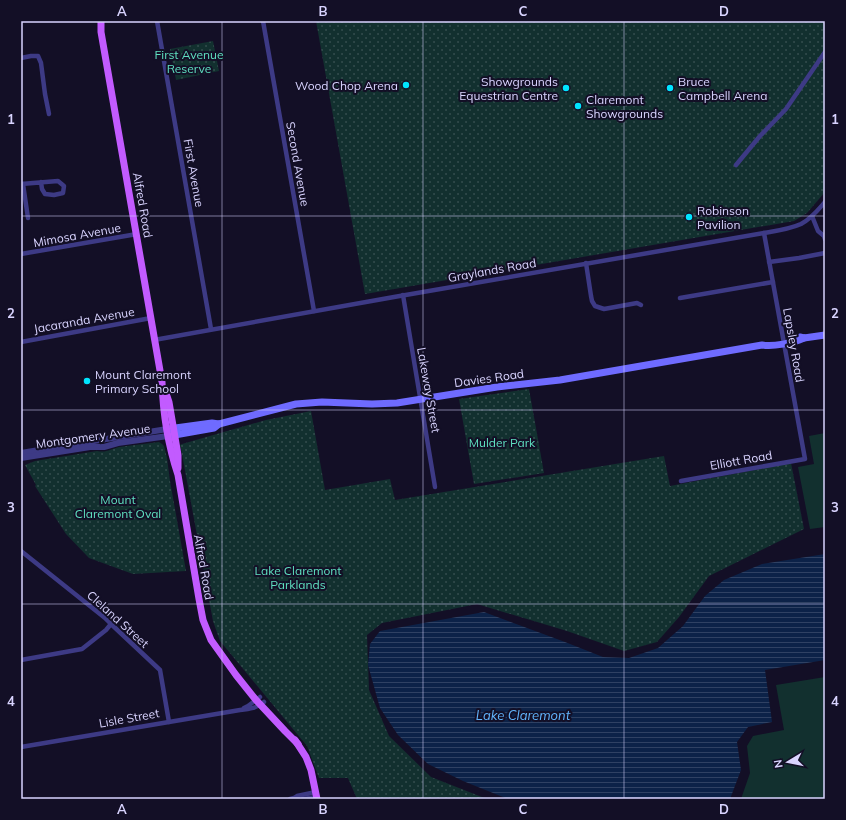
<svg xmlns="http://www.w3.org/2000/svg" width="846" height="820" viewBox="0 0 846 820" font-family="Mulish,sans-serif">
	<style>
		.green { fill: #12302f }
		.park { fill: url(#park-dots) }
		.water { fill: url(#water-rules) }
		.lines { fill: none; stroke-linecap: round; stroke-linejoin: round }
		.minor { stroke: #3d3a85; stroke-width: 4.5 }
		.tertiary { stroke: #3d3a85; stroke-width: 6 }
		.secondary { stroke: #6f6bff; stroke-width: 7 }
		.primary { stroke: #c25bff; stroke-width: 7 }
		.grid { fill: none; stroke: #d9d4ff; stroke-width: 1; stroke-opacity: 0.55 }
		.poi-dot { fill: #00e5ff; stroke: #130f26; stroke-width: 1.5 }
		.labels { text-anchor: middle; dominant-baseline: central; stroke-width: 4; stroke-linejoin: round; paint-order: stroke }
		.park-label { font-size: 12px; fill: #5fe0c0; stroke: #130f26 }
		.poi-label { font-size: 12px; fill: #d9d4ff; stroke: #130f26; text-anchor: start }
		.street-label { font-size: 12px; fill: #d9d4ff; stroke: #130f26 }
		.water-label { font-size: 13px; font-style: italic; fill: #62b6ff; stroke: #130f26 }
		.neatline { fill: none; stroke: #d9d4ff; stroke-width: 1.5 }
		.grid-label { font-size: 13px; text-anchor: middle; font-weight: bold; fill: #d9d4ff }
	</style>
	<defs>
		<pattern id="park-dots" width="8" height="8" patternUnits="userSpaceOnUse"><rect width="8" height="8" fill="#12302f"/><path d="M2 2h.1M6 6h.1" fill="none" stroke="#344d4e" stroke-width="1.8" stroke-linecap="round"/></pattern>
		<pattern id="water-rules" width="6" height="5" patternUnits="userSpaceOnUse"><rect width="6" height="5" fill="#0c2248"/><path d="M0 2.5h6" fill="none" stroke="#2f4163"/></pattern>
	</defs>
	<rect width="100%" height="100%" fill="#130f26"/>
	<g class="green">
		<polygon points="825,433 825,527 810,529 798,467 814,464 809,436"/>
		<polygon points="825,677 825,799 741,799 750,773 747,746 753,736 784,730 776,685"/>
	</g>
	<g class="park">
		<polygon points="316,21 825,21 825,192 807,213 794,221 365,294"/>
		<polygon points="213,41 219,71 176,80 170,49"/>
		<polygon points="529,389 544,473 474,484 459,399"/>
		<polygon points="311,411 325,490 390,479 395,500 664,456 670,486 791,463 804,529 709,576 679,617 657,642 624,651 567,631 477,604 382,623 367,635 369,690 389,736 431,777 487,799 357,799 348,778 319,778 307,746 220,641 213,621 181,449 180,445 182,444 266,420"/>
		<path d="M159,442L162,444L164,446L167,458L170,481L186,571L133,574L89,558L66,534L35,486L36,485L25,465L35,461L97,451C107,453 110,449 119,447C132,445 146,444 159,442Z"/>
	</g>
	<polygon class="water" points="825,554 825,660 765,670 772,722 748,727 737,742 741,770 730,799 508,799 463,781 428,764 398,735 380,708 368,665 370,644 380,631 484,612 565,642 603,657 629,658 658,648 683,626 705,596 724,580 762,564"/>
	<g class="lines">
		<g class="minor">
			<polyline points="157,21 211,329"/>
			<polyline points="263,21 314,311"/>
			<polyline points="21,58 31,56 38,56 41,63 45,94 49,114"/>
			<polyline points="736,165 760,136 786,109 825,52"/>
			<polyline points="21,184 58,181 64,186 63,193 54,195 45,194 42,189 41,182"/>
			<polyline points="23,184 28,218"/>
			<polyline points="812,216 818,231 824,236 825,239"/>
			<polyline points="21,254 137,234"/>
			<polyline points="769,262 799,258 825,253"/>
			<polyline points="586,263 591,296 592,301 595,306 604,309 637,303 641,305"/>
			<polyline points="403,295 435,487"/>
			<polyline points="680,298 773,282"/>
			<path d="M154,340L394,297L764,233C776,231 790,229 801,224C811,219 818,210 825,202"/>
			<polyline points="21,342 151,318"/>
			<polyline points="681,481 805,459 764,233"/>
			<polyline points="21,551 105,618 111,624 160,670 169,722"/>
			<polyline points="21,660 82,649 106,630 111,624"/>
			<polyline points="244,708 248,706 260,697"/>
			<path d="M21,747L240,710C250,709 257,708 264,702"/>
			<polyline points="290,799 294,798 297,796 316,792"/>
			<polyline points="303,799 317,797"/>
		</g>
		<g class="tertiary">
			<polyline points="21,453 167,429"/>
			<polyline points="21,458 90,447 104,447 118,443 168,436"/>
		</g>
		<g class="secondary">
			<polyline points="800,337 804,338 825,335"/>
			<polyline points="168,429 212,423 219,424"/>
			<path d="M169,436L214,428L219,424L296,404L322,402L372,404L397,403L497,387L560,380L762,345C773,347 793,343 804,338"/>
		</g>
		<g class="primary">
			<path d="M101,21V32L162,382C163,414 168,445 178,475L199,599L203,620L211,640L236,675L256,700L285,731L298,744"/>
			<polyline points="165,390 169,402 178,455 178,468"/>
			<polyline points="295,740 306,757 311,770 317,799"/>
		</g>
	</g>
	<path class="grid" d="M222,21V799M423,21V799M624,21V799M21,216H825M21,410H825M21,604H825"/>
	<g class="poi-dot">
		<circle cx="406" cy="85" r="4"/>
		<circle cx="566" cy="88" r="4"/>
		<circle cx="670" cy="88" r="4"/>
		<circle cx="578" cy="106" r="4"/>
		<circle cx="689" cy="217" r="4"/>
		<circle cx="87" cy="381" r="4"/>
	</g>
	<g class="labels">
		<g class="park-label">
			<text x="189" y="54">First Avenue<tspan x="189" dy="14">Reserve</tspan></text>
			<text x="502" y="442">Mulder Park</text>
			<text x="118" y="499">Mount<tspan x="118" dy="14">Claremont Oval</tspan></text>
			<text x="298" y="570">Lake Claremont<tspan x="298" dy="14">Parklands</tspan></text>
		</g>
		<g class="poi-label">
			<text x="558" y="81" text-anchor="end">Showgrounds<tspan x="558" dy="14">Equestrian Centre</tspan></text>
			<text x="678" y="81">Bruce<tspan x="678" dy="14">Campbell Arena</tspan></text>
			<text x="398" y="85" text-anchor="end">Wood Chop Arena</text>
			<text x="586" y="99">Claremont<tspan x="586" dy="14">Showgrounds</tspan></text>
			<text x="697" y="210">Robinson<tspan x="697" dy="14">Pavilion</tspan></text>
			<text x="95" y="374">Mount Claremont<tspan x="95" dy="14">Primary School</tspan></text>
		</g>
		<g class="street-label">
			<text transform="translate(298 164) rotate(80)">Second Avenue</text>
			<text transform="translate(194 173) rotate(80)">First Avenue</text>
			<text transform="translate(143 205) rotate(80)">Alfred Road</text>
			<text transform="translate(77 235) rotate(-10)">Mimosa Avenue</text>
			<text transform="translate(492 270) rotate(-10)">Graylands Road</text>
			<text transform="translate(84 320) rotate(-10)">Jacaranda Avenue</text>
			<text transform="translate(794 345) rotate(80)">Lapsley Road</text>
			<text transform="translate(489 378) rotate(-8)">Davies Road</text>
			<text transform="translate(429 390) rotate(80)">Lakeway Street</text>
			<text transform="translate(93 436) rotate(-8)">Montgomery Avenue</text>
			<text transform="translate(741 460) rotate(-10)">Elliott Road</text>
			<text transform="translate(204 567) rotate(80)">Alfred Road</text>
			<text transform="translate(118 619) rotate(42)">Cleland Street</text>
			<text transform="translate(129 718) rotate(-10)">Lisle Street</text>
		</g>
		<g class="water-label">
			<text x="523" y="715">Lake Claremont</text>
		</g>
	</g>
	<rect width="846" height="820" fill="none" stroke="#130f26" stroke-width="44"/>
	<g transform="translate(788 762) rotate(260)" stroke="#130f26" stroke-width="3" paint-order="stroke">
	<path d="M0-3L7 15L0 10L-7 15Z" fill="#d9d4ff"/>
	<text y="-6" font-size="11" font-weight="bold" text-anchor="middle" fill="#d9d4ff">N</text>
	</g>
	<rect x="22" y="22" width="802" height="776" class="neatline"/>
	<g class="grid-label">
		<text x="122" y="16">A</text>
		<text x="323" y="16">B</text>
		<text x="523" y="16">C</text>
		<text x="724" y="16">D</text>
		<text x="11" y="124">1</text>
		<text x="835" y="124">1</text>
		<text x="11" y="318">2</text>
		<text x="835" y="318">2</text>
		<text x="11" y="512">3</text>
		<text x="835" y="512">3</text>
		<text x="11" y="706">4</text>
		<text x="835" y="706">4</text>
		<text x="122" y="814">A</text>
		<text x="323" y="814">B</text>
		<text x="523" y="814">C</text>
		<text x="724" y="814">D</text>
	</g>
</svg>
